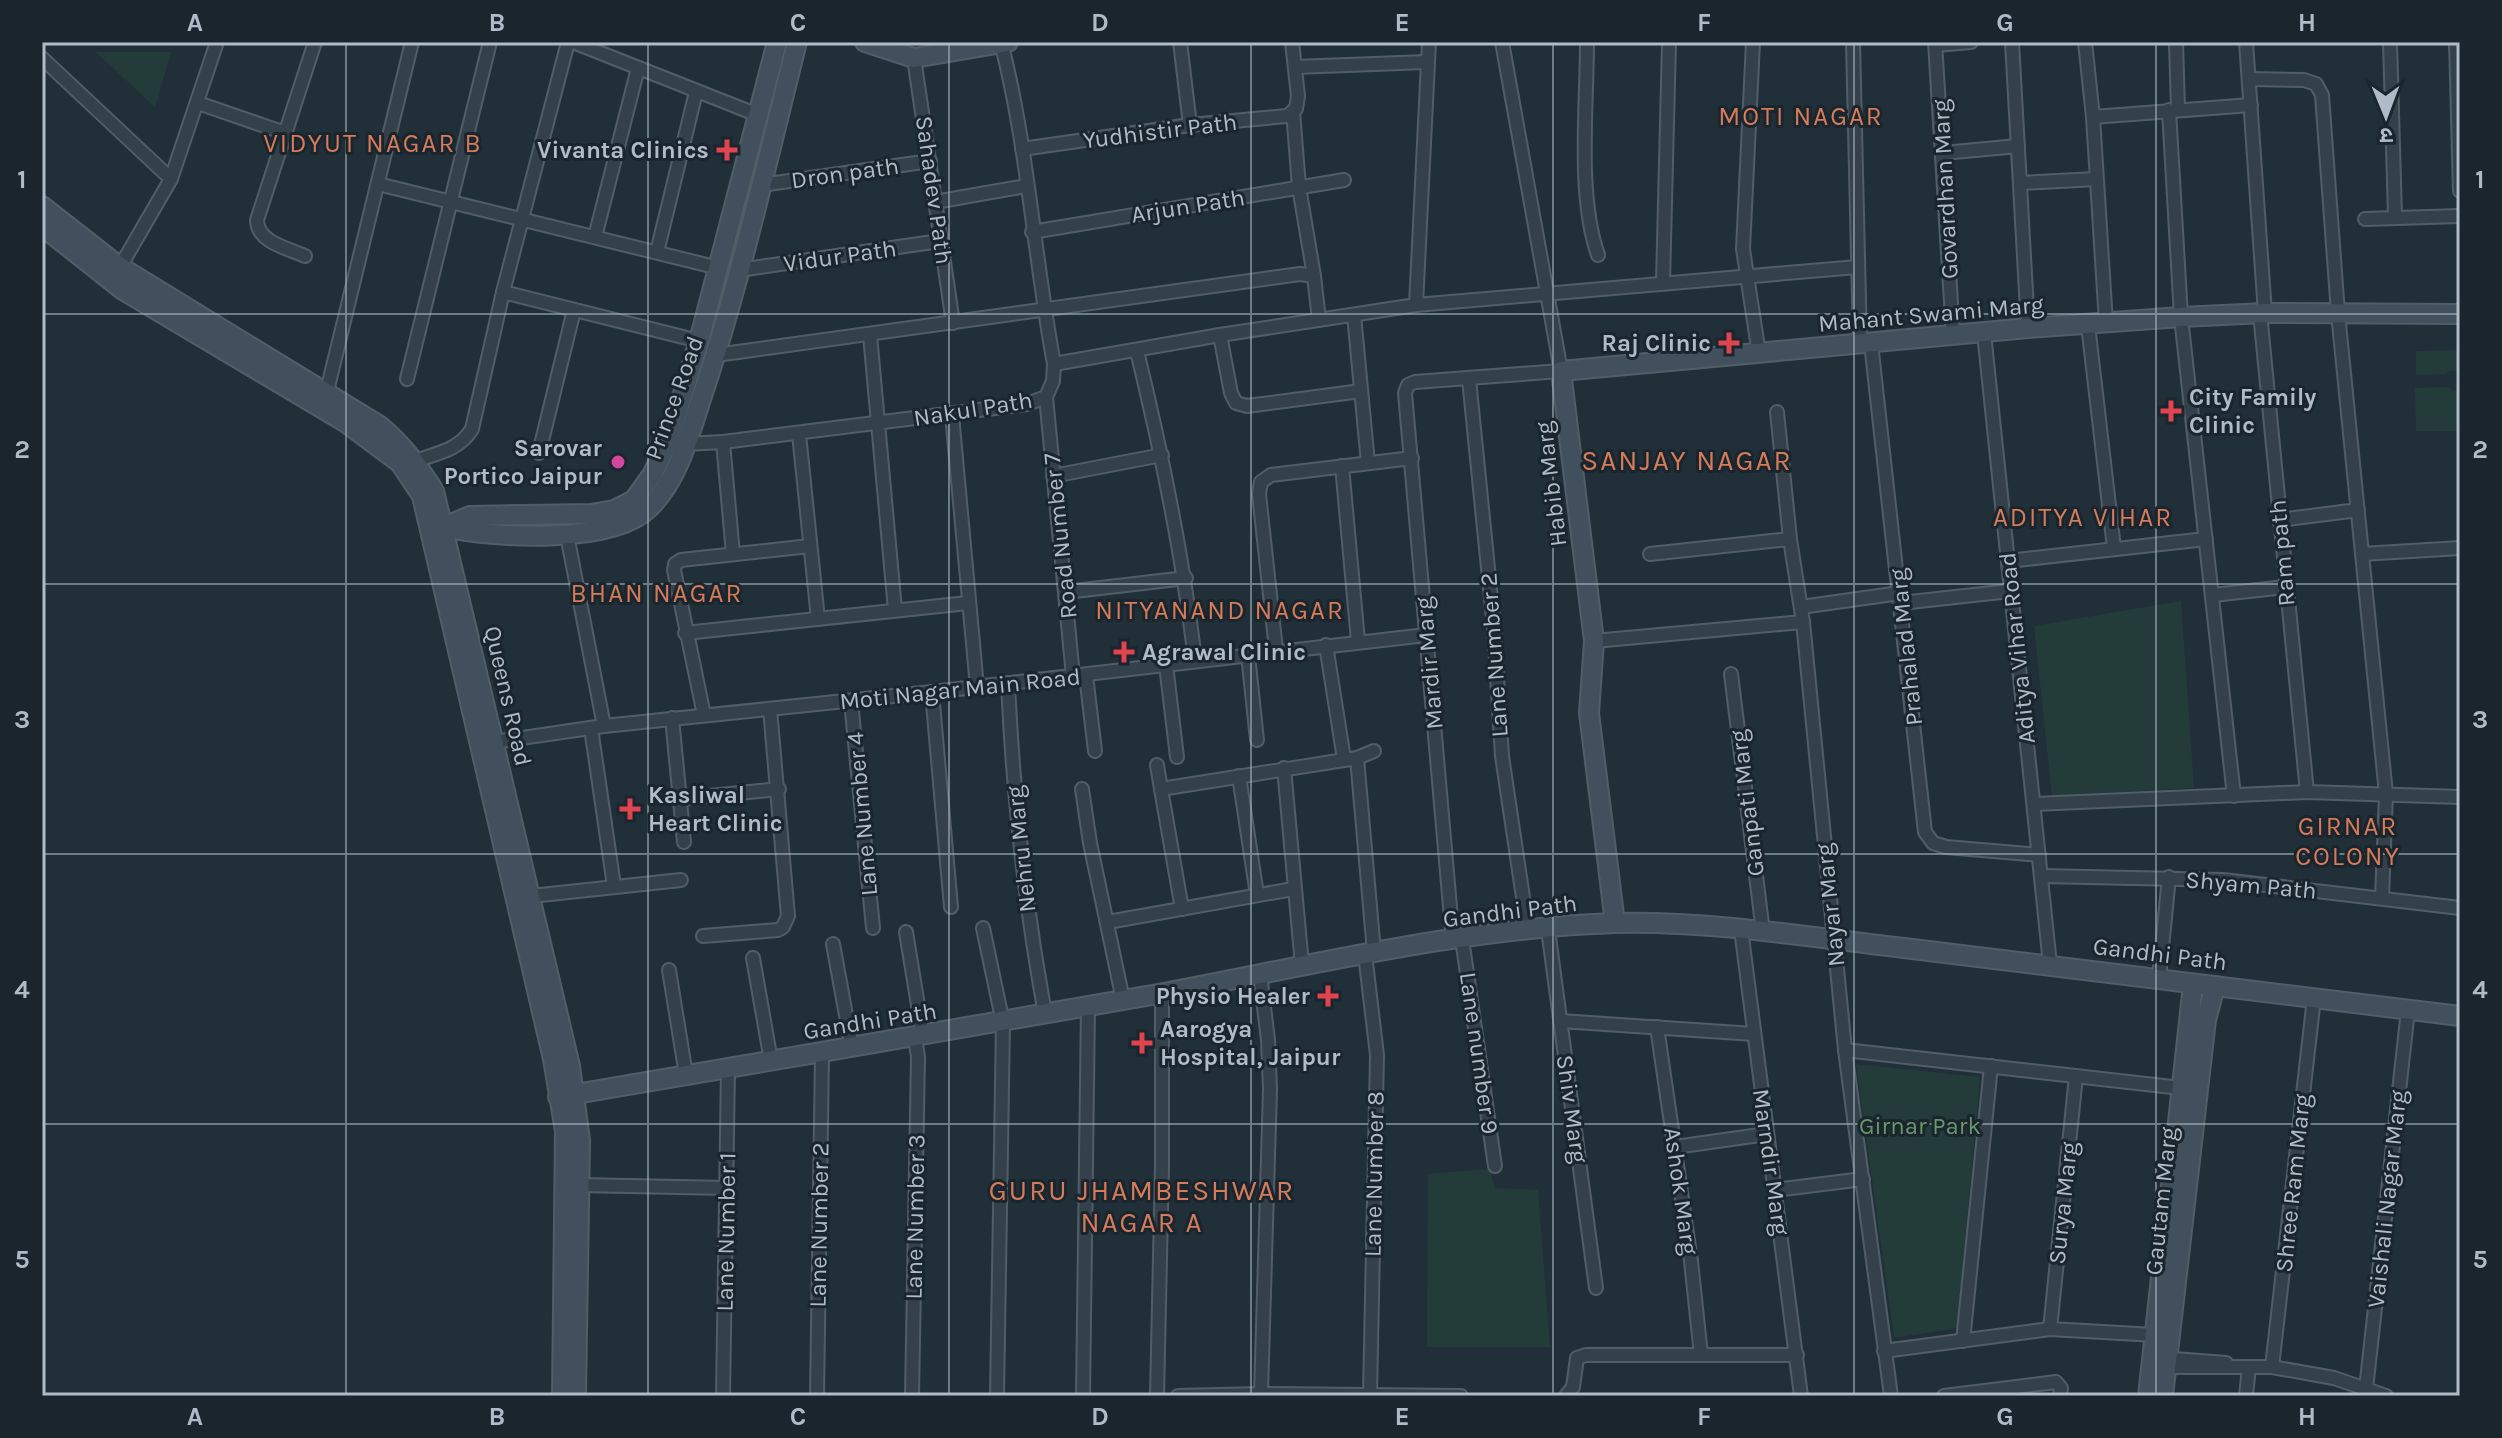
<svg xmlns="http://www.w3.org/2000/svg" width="2502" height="1438" viewBox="0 0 2502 1438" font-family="Karla,'Noto Sans Devanagari',sans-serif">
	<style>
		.green { fill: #233c3a }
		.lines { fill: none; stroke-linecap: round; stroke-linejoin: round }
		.street-casing { stroke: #525e67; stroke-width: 16 }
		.secondary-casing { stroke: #525e67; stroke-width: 22 }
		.street { stroke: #34404a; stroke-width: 12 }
		.secondary { stroke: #42505d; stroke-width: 18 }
		.grid { fill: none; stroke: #afbbc6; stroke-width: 2; stroke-opacity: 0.55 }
		.health-dot { fill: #e0444e; stroke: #1a252e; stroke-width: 3 }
		.hotel-dot { fill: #d1479c; stroke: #1a252e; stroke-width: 3 }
		.labels { text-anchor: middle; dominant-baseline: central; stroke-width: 6; stroke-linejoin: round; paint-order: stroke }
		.street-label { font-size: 24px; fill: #afbbc6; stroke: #1a252e }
		.poi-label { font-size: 24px; font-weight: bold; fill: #afbbc6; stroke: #1a252e; text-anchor: end }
		.park-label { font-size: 24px; fill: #669769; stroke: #1a252e }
		.neighbourhood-label { font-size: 26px; letter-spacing: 2px; fill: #d57c5a; stroke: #1a252e }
		.quarter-label { font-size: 28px; letter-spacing: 2px; fill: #d57c5a; stroke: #1a252e }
		.neatline { fill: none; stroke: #afbbc6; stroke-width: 3 }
		.grid-label { font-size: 26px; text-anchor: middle; font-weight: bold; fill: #afbbc6 }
	</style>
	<rect width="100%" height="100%" fill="#212f39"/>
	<g class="green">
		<polygon points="96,52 171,52 155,107"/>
		<polygon points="2460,350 2460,372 2450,370 2446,374 2416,375 2416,351"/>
		<polygon points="2447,387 2454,391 2460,389 2460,431 2416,431 2415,388"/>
		<polygon points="2181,601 2194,788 2052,796 2034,626"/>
		<polygon points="1856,1064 1980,1077 1957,1328 1894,1338"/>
		<polygon points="1490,1169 1495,1188 1538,1190 1550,1347 1427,1347 1428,1174"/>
	</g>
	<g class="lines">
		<g class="street-casing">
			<g id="street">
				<polyline points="573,42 758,115"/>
				<polyline points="1180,42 1190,125"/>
				<path d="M1587,42C1587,107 1577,195 1598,255"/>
				<polyline points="1753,42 1743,249 1759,354"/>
				<polyline points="1853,42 1860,343"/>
				<polyline points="1935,42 1953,335"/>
				<polyline points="2012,42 2028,328"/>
				<polyline points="2085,42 2093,117 2106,323"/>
				<polyline points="2176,42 2178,109"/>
				<polyline points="2246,42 2265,313"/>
				<polyline points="2390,42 2395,217"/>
				<polyline points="2456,42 2460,191"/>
				<polyline points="1936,45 1971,42"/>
				<polyline points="42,58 171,179"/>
				<polyline points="914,58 953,323"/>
				<polyline points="1295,67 1426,62"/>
				<polyline points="2249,79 2304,80 2316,84 2322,95 2338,313 2386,794 2382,898"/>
				<polyline points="198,103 285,133"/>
				<polyline points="2169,110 2181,317 2234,796"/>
				<polyline points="1293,111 1299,187 1314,276"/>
				<polyline points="2093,117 2251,105"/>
				<polyline points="1022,149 1190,125 1287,116 1296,109 1298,96 1292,42"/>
				<polyline points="1943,153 2018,146"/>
				<polyline points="2020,183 2096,179"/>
				<polyline points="378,184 719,268"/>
				<polyline points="761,185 930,161"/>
				<polyline points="935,202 1026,186"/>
				<polyline points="2365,219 2460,216"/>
				<polyline points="1032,232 1344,180"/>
				<polyline points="595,237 638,68"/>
				<polyline points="657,252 696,92"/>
				<path d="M305,256C287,248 257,242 257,220L315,42"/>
				<polyline points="120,267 171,179 217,42"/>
				<polyline points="739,270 940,241"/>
				<polyline points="1663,282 1669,42"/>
				<polyline points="503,292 699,341"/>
				<polyline points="1416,305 1429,42"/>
				<polyline points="2260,313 2307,792"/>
				<polyline points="1354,315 1368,463"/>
				<polyline points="2088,325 2114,548"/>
				<polyline points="1984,333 2050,964"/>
				<polyline points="870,335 895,610"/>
				<polyline points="1220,335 1231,393 1236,403 1247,406 1361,391"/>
				<polyline points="1871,343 1925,832 1933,843 1946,847 2039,855"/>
				<path d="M1137,351C1162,454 1183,555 1195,661"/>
				<polyline points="716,355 1300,274 1314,276 1319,320"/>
				<polyline points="1054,364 1220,335 1416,305 1857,267"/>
				<polyline points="407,379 490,42"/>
				<polyline points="1469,379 1494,628 1502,756 1528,931"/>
				<polyline points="326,395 412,42"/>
				<polyline points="1046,397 1073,676"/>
				<polyline points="1777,412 1790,539 1803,622 1845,1050 1891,1396"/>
				<polyline points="952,415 977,687"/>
				<polyline points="799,434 818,619"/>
				<polyline points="723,442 733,554"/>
				<path d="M686,444L723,442L1027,404L1046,397L1053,381L1054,364C1034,257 1028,147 1001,42"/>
				<polyline points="539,453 574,310"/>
				<path d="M415,461C438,453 459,450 472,429L503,292L568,42"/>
				<polyline points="1342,466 1358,641"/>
				<polyline points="1053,476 1162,455"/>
				<polyline points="2279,520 2358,510"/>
				<polyline points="567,535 604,726"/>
				<polyline points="1650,554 1790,539"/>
				<polyline points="2362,554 2460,548"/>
				<polyline points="2008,561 2206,539"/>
				<polyline points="1066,592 1186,578"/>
				<polyline points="2213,595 2285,587"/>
				<polyline points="1901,603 2010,591"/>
				<polyline points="1801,607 1900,593"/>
				<polyline points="685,633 968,603"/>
				<polyline points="1594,641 1803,622"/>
				<polyline points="1326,645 1344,759"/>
				<polyline points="1276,650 1259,494 1261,482 1271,475 1412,458"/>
				<polyline points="1248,655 1257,740"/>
				<polyline points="1166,665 1177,757"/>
				<polyline points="1731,674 1763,932"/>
				<polyline points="1086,675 1095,751"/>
				<path d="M1008,683C1013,795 1025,904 1045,1014"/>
				<polyline points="932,692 951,907"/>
				<polyline points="851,701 873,928"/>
				<polyline points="704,715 674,570 675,564 681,560 810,546"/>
				<polyline points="672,718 684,842"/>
				<polyline points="591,728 614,886"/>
				<polyline points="494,742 604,726 932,692 1426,635"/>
				<polyline points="1357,758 1374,952"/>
				<polyline points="1157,765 1161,789 1357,758 1374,751"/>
				<polyline points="1284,768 1302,965"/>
				<polyline points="1239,776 1257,895"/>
				<polyline points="1082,789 1090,843 1123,1000"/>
				<polyline points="1161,789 1182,909"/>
				<polyline points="680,799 779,789"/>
				<polyline points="2035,804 2307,792 2460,797"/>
				<polyline points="2042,876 2223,880 2460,908"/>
				<polyline points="531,896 681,880"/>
				<polyline points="1108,922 1293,889"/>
				<polyline points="983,928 1003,1023 997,1396"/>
				<polyline points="1548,929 1596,1288"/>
				<polyline points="1741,929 1801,1396"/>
				<polyline points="906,932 923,1036"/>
				<polyline points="703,936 778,930 783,927 788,916 770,709"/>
				<polyline points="1462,939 1495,1166"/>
				<polyline points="1453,941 1405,393 1408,385 1415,382 1561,371 1502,42"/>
				<polyline points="833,944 852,1048"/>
				<polyline points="1365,954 1377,1055 1370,1394"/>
				<polyline points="753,958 771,1061"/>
				<polyline points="669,970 686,1075"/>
				<polyline points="1260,974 1268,1040 1270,1089 1261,1394"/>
				<polyline points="2159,978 2169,877"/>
				<polyline points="1560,1021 1754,1034"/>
				<polyline points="1657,1027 1691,1261 1701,1355"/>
				<polyline points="1845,1050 2181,1088"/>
				<polyline points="1675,1147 1767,1134"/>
				<polyline points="579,1185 727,1188"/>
				<polyline points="1775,1190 1863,1179"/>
				<polyline points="2050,1329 2076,1076"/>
				<polyline points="1963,1341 1991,1066"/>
				<polyline points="1884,1351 2050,1329 2155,1335"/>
				<polyline points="2161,1358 2226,1363"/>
				<polyline points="2161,1367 2272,1367 2334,1378 2386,1396"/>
				<polyline points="2272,1367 2314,998"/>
				<polyline points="2366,1389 2408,1010"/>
				<polyline points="723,1396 728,1069"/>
				<polyline points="817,1396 822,1053"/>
				<polyline points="912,1396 918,1057 915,1038"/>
				<polyline points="1083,1396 1088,1006"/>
				<polyline points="1157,1396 1162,1165 1162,993"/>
				<polyline points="1178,1396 1261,1394 1461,1396"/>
				<polyline points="1566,1396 1573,1387 1577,1358 1586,1355 1797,1355"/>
				<polyline points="1944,1396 2056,1382 2061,1388 2060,1396"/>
				<polyline points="2246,1396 2249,1367"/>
			</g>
		</g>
		<g class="secondary-casing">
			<g id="secondary">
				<polyline points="865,42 914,58 1008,42"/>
				<path d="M42,206L120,267L380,426C403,445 418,466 434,491L570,1066L580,1140L576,1396"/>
				<polyline points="42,226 123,290 345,422 400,463 422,496 553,1059 565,1131 562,1396"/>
				<path d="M444,527C492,538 612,545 649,508C678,480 689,436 701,399C740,283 767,161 797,42"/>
				<polyline points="444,527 470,516 591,514 614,510 634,500 652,475 669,440 699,341 777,42"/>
				<polyline points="1615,923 1589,713 1594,641 1561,371 2028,328 2181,317 2265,313 2460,314"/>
				<path d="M558,1097C758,1062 958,1030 1158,994C1309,966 1461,928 1616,923C1712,921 1809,937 1904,948C2090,969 2275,994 2460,1016"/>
				<polyline points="2148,1396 2193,985"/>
				<polyline points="2163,1396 2206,1020 2215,986"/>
			</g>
		</g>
		<use href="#street" class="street"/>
		<use href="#secondary" class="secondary"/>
	</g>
	<path class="grid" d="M346,42V1396M648,42V1396M949,42V1396M1251,42V1396M1553,42V1396M1854,42V1396M2156,42V1396M42,314H2460M42,584H2460M42,854H2460M42,1124H2460"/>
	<g class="health-dot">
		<path d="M723 138h8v8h8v8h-8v8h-8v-8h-8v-8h8z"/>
		<path d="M1725 331h8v8h8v8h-8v8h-8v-8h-8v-8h8z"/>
		<path d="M2167 399h8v8h8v8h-8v8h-8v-8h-8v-8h8z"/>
		<path d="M1120 640h8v8h8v8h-8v8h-8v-8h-8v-8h8z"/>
		<path d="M626 797h8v8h8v8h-8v8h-8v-8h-8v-8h8z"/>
		<path d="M1324 984h8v8h8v8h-8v8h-8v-8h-8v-8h8z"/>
		<path d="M1138 1031h8v8h8v8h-8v8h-8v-8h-8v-8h8z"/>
	</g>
	<circle class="hotel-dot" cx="618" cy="462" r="8"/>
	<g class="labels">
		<g class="street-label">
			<text transform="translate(1160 131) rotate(-7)">Yudhistir Path</text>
			<text transform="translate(845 173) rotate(-8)">Dron path</text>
			<text transform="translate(1945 189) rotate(-93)">Govardhan Marg</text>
			<text transform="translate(934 190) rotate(82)">Sahadev Path</text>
			<text transform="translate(1188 206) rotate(-9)">Arjun Path</text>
			<text transform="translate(840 256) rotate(-8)">Vidur Path</text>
			<text transform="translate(1931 314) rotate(-5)">Mahant Swami Marg</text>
			<text transform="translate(674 398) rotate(-70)">Prince Road</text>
			<text transform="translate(973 409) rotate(-9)">Nakul Path</text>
			<text transform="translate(1551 484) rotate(-97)">Habib Marg</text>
			<text transform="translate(1060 536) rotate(-96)">Road Number 7</text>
			<text transform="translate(2282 553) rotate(-95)">Ram path</text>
			<text transform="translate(1906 647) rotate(-96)">Prahalad Marg</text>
			<text transform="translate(2017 648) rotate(-96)">Aditya Vihar Road</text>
			<text transform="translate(1494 655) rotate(-94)">Lane Number 2</text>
			<text transform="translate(1429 663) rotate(-95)">Mardir Marg</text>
			<text transform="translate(960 689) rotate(-6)">Moti Nagar Main Road</text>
			<text transform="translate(508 696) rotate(77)">Queens Road</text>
			<text transform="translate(1747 803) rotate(-97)">Ganpati Marg</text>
			<text transform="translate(862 814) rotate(-95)">Lane Number 4</text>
			<text transform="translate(1021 849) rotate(-96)">Nehru Marg</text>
			<text transform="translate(2251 885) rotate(5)">Shyam Path</text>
			<text transform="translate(1830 905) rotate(-96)">Nayar Marg</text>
			<text transform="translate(1510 911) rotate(-7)">Gandhi Path</text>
			<text transform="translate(2160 954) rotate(7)">Gandhi Path</text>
			<text transform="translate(870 1021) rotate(-9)">Gandhi Path</text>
			<text transform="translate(1479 1053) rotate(82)">Lane number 9</text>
			<text transform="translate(1572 1109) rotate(82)">Shiv Marg</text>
			<text transform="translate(1771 1162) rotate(82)">Marndir Marg</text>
			<text transform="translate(1374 1174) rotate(-89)">Lane Number 8</text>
			<text transform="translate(2293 1183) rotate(-84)">Shree Ram Marg</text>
			<text transform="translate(1681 1191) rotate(82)">Ashok Marg</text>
			<text transform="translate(2387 1199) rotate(-84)">Vaishali Nagar Marg</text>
			<text transform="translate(2161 1201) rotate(-84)">Gautam Marg</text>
			<text transform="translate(2063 1203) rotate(-84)">Surya Marg</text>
			<text transform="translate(915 1217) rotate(-89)">Lane Number 3</text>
			<text transform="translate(819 1225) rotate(-89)">Lane Number 2</text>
			<text transform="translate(726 1232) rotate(-89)">Lane Number 1</text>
		</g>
		<g class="poi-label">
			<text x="709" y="150">Vivanta Clinics</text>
			<text x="1711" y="343">Raj Clinic</text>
			<text x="2189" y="397" text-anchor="start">City Family<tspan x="2189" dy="28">Clinic</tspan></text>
			<text x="602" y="448">Sarovar<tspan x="602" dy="28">Portico Jaipur</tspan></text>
			<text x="1142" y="652" text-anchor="start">Agrawal Clinic</text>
			<text x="648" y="795" text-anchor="start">Kasliwal<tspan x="648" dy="28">Heart Clinic</tspan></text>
			<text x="1310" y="996">Physio Healer</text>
			<text x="1160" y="1029" text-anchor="start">Aarogya<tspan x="1160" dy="28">Hospital, Jaipur</tspan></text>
		</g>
		<g class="park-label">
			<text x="1920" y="1126">Girnar Park</text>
		</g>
		<g class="neighbourhood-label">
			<text x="1801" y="116">MOTI NAGAR</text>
			<text x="373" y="143">VIDYUT NAGAR B</text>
			<text x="2083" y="517">ADITYA VIHAR</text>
			<text x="657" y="593">BHAN NAGAR</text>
			<text x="1220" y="610">NITYANAND NAGAR</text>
			<text x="2348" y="826">GIRNAR<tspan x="2348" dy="30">COLONY</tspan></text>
		</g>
		<g class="quarter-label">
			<text x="1687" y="460">SANJAY NAGAR</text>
			<text x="1142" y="1190">GURU JHAMBESHWAR<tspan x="1142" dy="32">NAGAR A</tspan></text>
		</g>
	</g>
	<rect width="2502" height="1438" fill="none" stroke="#1a252e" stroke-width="88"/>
	<g transform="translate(2386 116) rotate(179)" stroke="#1a252e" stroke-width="6" paint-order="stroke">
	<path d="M0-6L14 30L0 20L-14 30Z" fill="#afbbc6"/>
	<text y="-12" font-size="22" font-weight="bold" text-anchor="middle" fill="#afbbc6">उ</text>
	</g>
	<rect x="44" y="44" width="2414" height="1350" class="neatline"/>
	<g class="grid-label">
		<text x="195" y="31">A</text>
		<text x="497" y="31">B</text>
		<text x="798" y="31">C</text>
		<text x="1100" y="31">D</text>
		<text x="1402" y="31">E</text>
		<text x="1704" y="31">F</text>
		<text x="2005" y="31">G</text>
		<text x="2307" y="31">H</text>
		<text x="22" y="188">1</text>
		<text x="2480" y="188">1</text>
		<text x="22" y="458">2</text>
		<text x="2480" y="458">2</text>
		<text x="22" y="728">3</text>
		<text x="2480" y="728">3</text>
		<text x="22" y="998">4</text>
		<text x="2480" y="998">4</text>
		<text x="22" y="1268">5</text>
		<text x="2480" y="1268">5</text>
		<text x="195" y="1425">A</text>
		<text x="497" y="1425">B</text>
		<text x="798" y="1425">C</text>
		<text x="1100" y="1425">D</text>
		<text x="1402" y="1425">E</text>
		<text x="1704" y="1425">F</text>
		<text x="2005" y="1425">G</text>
		<text x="2307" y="1425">H</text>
	</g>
</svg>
